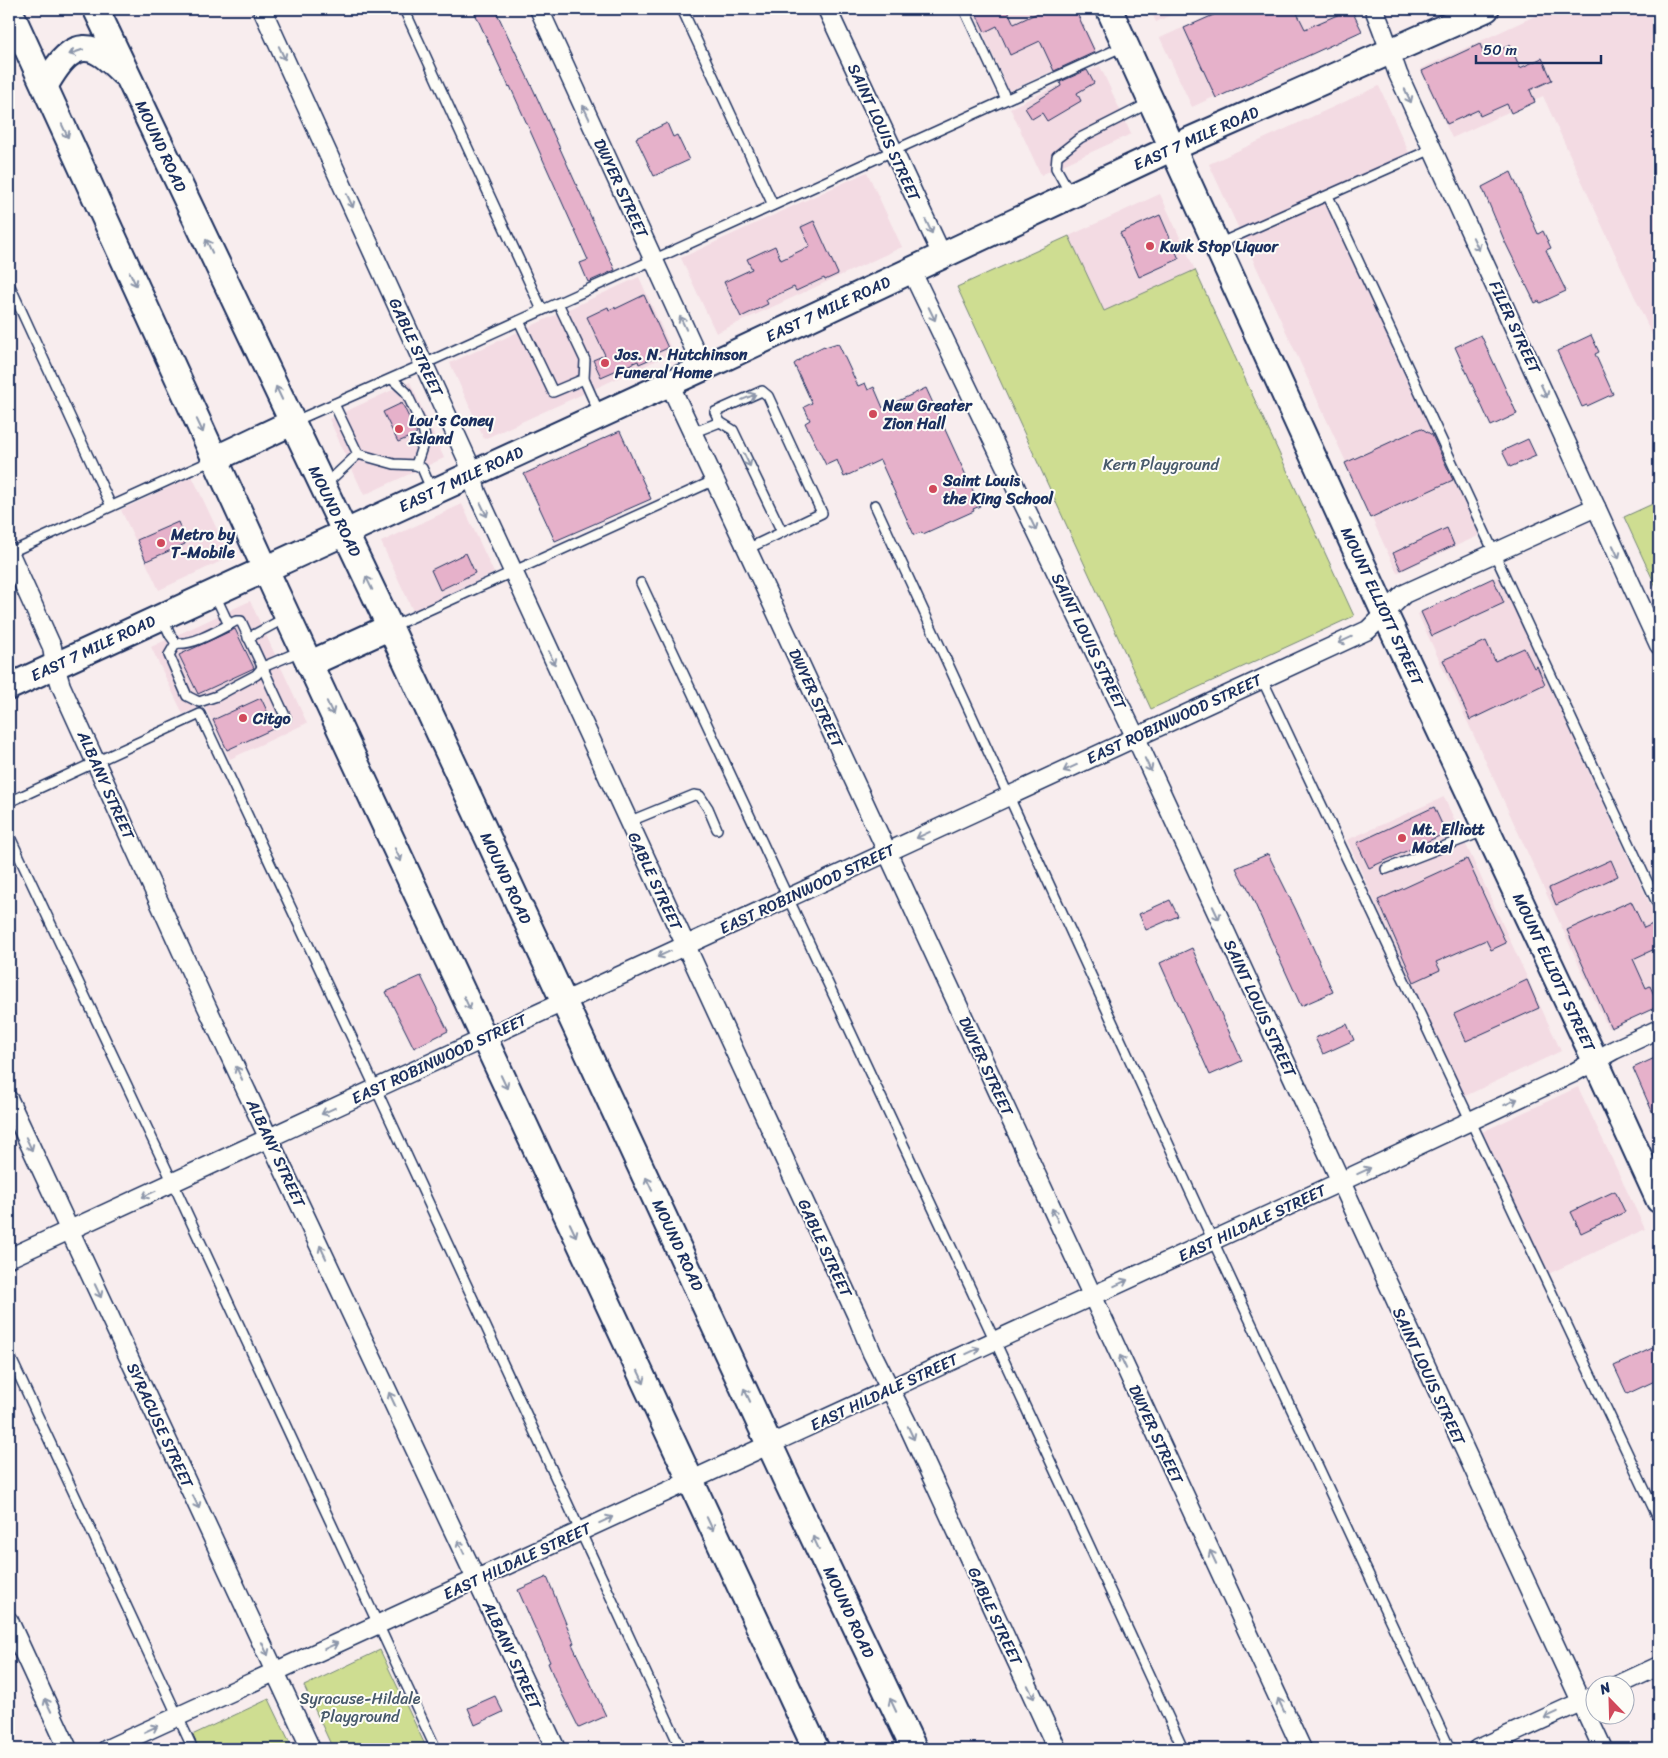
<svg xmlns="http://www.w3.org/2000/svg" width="1668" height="1758" viewBox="0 0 1668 1758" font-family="Sriracha,sans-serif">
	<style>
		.built { fill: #f3dbe3 }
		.green { fill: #cedd91; stroke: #748678 }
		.building { fill: #e6b1ca; stroke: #1b2f5e }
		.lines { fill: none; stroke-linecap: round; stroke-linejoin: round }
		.lane-casing { stroke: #1b2f5e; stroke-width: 12 }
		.street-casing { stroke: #1b2f5e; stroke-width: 21 }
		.secondary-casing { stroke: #1b2f5e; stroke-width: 29 }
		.lane { stroke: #fdfcf7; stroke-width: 9 }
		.street { stroke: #fdfcf7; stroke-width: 18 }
		.secondary { stroke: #fdfcf7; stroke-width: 25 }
		.oneway { stroke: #8c96aa }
		.poi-dot { fill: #d1495b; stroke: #fdfcf7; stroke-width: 2 }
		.labels { text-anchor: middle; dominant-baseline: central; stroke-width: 4; stroke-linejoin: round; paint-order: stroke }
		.street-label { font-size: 16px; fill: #1b2f5e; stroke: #fdfcf7 }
		.poi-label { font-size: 16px; font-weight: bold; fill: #1b2f5e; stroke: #fdfcf7; text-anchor: start }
		.park-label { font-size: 16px; fill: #485a6b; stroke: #fdfcf7 }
	</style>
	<rect width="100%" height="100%" fill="#f8edee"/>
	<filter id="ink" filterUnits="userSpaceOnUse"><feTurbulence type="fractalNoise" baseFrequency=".02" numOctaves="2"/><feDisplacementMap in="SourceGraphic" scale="10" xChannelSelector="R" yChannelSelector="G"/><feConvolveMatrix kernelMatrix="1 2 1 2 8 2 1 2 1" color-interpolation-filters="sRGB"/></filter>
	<g filter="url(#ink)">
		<g class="built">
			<polygon points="972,9 1076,9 1096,51 1009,91"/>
			<polygon points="1150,9 1184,9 1156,22"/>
			<polygon points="1224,9 1351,9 1361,30 1192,107 1160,38"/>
			<polygon points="1550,9 1659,9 1659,350 1543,96 1452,138 1420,69"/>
			<polygon points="1100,66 1131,134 1041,175 1010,108"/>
			<polygon points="1379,86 1409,153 1324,193 1480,535 1397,573 1209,164"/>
			<polygon points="867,172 902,247 716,333 681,258"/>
			<polygon points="1160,194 1195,270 1104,312 1069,236"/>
			<polygon points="639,277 673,353 484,439 450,363"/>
			<polygon points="410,382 444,458 364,495 329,419"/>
			<polygon points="192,476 230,557 159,590 121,510"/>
			<polygon points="462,504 494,573 413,611 381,542"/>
			<polygon points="1499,576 1659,924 1659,1005 1608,1028 1418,614"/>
			<polygon points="250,601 307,723 230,759 204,705 183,714 151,647"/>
			<polygon points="1444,797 1561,1051 1463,1097 1347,840"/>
			<polygon points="1578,1087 1645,1229 1546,1275 1480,1133"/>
		</g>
		<g class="green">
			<polygon points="1069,236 1104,311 1195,270 1354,616 1151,709 957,287"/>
			<polygon points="1659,501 1659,593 1624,517"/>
			<polygon points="380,1650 427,1749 333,1749 304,1686"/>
			<polygon points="269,1699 293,1749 199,1749 192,1735"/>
		</g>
		<g class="building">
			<polygon points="473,9 495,9 534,91 615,270 588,282 580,263 588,260 510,86 509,87"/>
			<polygon points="974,9 1007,9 1014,24 1046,9 1075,9 1095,52 1054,71 1040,41 1010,55 997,26 985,32"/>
			<polygon points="1227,9 1295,9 1305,29 1351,9 1362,31 1216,98 1184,28"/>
			<polygon points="1480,44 1485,57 1510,45 1520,68 1542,58 1552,80 1530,90 1535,102 1511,113 1507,104 1480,116 1478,110 1447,124 1422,71"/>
			<polygon points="1087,70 1094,83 1077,93 1081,101 1047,121 1042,113 1032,119 1025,108 1061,86 1060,82"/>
			<polygon points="667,123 673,137 677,135 689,160 654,176 636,138"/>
			<polygon points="1511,172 1538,234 1543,231 1551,248 1546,250 1566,291 1540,303 1539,301 1535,303 1505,242 1482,187"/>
			<polygon points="1160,215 1179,259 1139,277 1120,233"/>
			<polygon points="814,221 838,274 825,280 824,278 796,291 794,287 766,300 768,304 741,317 724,282 752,269 747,259 775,246 781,260 810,246 801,227"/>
			<polygon points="644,295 668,348 652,355 653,358 639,364 638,361 601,377 593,360 605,355 587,317 608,307 609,310 615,307 615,309"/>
			<polygon points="1481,335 1517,414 1491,426 1455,347"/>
			<polygon points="1591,335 1599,352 1595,354 1613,394 1587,406 1587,405 1582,407 1557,351"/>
			<polygon points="838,343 858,386 865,383 868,390 874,387 883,408 926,388 980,506 973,509 974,511 923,534 922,532 914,535 880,460 844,477 837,460 826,465 805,423 810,420 804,407 812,403 794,364 802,358 802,357 824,346 825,347"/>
			<polygon points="402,403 417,434 398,442 383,412"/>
			<polygon points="1421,428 1432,435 1453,480 1370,518 1345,463"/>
			<polygon points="620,431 651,499 555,541 524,474"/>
			<polygon points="1528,439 1536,456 1510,467 1502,451"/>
			<polygon points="178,522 184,537 185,544 146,561 137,540"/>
			<polygon points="1447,528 1454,545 1401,570 1393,553"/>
			<polygon points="466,553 475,573 440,590 431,570"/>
			<polygon points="1493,578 1504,603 1432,636 1421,612"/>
			<polygon points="235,629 254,668 198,694 179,655"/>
			<polygon points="1486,641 1495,661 1524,648 1534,668 1537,666 1545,684 1470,720 1443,660"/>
			<polygon points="261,698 275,728 227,750 213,720"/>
			<polygon points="1434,807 1446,833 1369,868 1357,843"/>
			<polygon points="1268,854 1295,908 1333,992 1301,1006 1246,884 1244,884 1236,868"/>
			<polygon points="1467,859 1506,943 1491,950 1486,940 1436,962 1440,970 1414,982 1378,900"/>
			<polygon points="1611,860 1618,876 1556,905 1549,888"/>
			<polygon points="1170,900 1178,916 1146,930 1139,914"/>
			<polygon points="1631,901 1644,928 1659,921 1659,947 1633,959 1646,988 1650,986 1659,1006 1611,1028 1567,930"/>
			<polygon points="1192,948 1242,1061 1210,1075 1160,963"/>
			<polygon points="421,976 448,1031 414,1048 386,992"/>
			<polygon points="1527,980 1539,1008 1466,1041 1454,1014"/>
			<polygon points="1347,1024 1354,1040 1323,1054 1315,1038"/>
			<polygon points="1659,1056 1659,1127 1633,1068"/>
			<polygon points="1615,1191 1625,1212 1581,1233 1571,1212"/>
			<polygon points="1659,1345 1659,1379 1627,1394 1614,1366"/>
			<polygon points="547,1577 574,1643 572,1644 606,1716 579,1728 555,1680 548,1663 550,1662 518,1590"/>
			<polygon points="495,1696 503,1712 475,1725 468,1708"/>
		</g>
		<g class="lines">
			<g class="lane-casing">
				<g id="lane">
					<polyline points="404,9 542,310"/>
					<polyline points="682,9 773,205"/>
					<polyline points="964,9 1006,99"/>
					<polyline points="1071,195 1056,168 1057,156 1080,138 1149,103"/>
					<polyline points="1328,196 1659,907"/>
					<polyline points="1218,244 1432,149"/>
					<polyline points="9,284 111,506"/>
					<polyline points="558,303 585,360 584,379 600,415"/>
					<polyline points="519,321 553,392 584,379"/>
					<polyline points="392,379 406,392 423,428 425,438 416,465"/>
					<polyline points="295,421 424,364 1124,46"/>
					<polyline points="692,433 720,422"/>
					<polyline points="358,454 394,464 416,465 422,468 432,491"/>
					<polyline points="325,485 358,454 334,404"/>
					<polyline points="875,505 1213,1241 1450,1749"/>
					<polyline points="747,549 822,513 768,396 762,391 715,412 720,422 733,430 782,532"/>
					<polyline points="9,553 213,460"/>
					<polyline points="641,583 995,1341 1183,1749"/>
					<polyline points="215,595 229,625"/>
					<path d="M163,619L170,635L176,643C193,646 220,629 236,621H241L286,718"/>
					<polyline points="391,627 715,480"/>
					<polyline points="248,638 285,618"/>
					<polyline points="176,643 169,655 187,696 199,702 217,696 237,685 256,675 263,667 303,650"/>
					<polyline points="1262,679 1659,1520"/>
					<polyline points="9,802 200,714 376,1089 681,1749"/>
					<polyline points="628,822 694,795 700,796 708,808 717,829"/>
					<polyline points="9,835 173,1183 436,1749"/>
					<polyline points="1386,869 1484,831"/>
					<polyline points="9,1354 193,1749"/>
				</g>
			</g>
			<g class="street-casing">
				<g id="street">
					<polyline points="262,9 467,459 477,493 856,1314 872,1353 906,1421 1057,1749"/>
					<polyline points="539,9 703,368"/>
					<polyline points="827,9 942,255"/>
					<path d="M1374,9C1383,30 1390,52 1398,74L1659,645"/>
					<polyline points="911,270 1136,738 1603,1749"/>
					<polyline points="669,383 747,549 1302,1749"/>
					<polyline points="9,552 52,647 55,666 61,686 206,1005 556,1749"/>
					<polyline points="9,1100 311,1749"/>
					<polyline points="9,1258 1368,630 1404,594 1596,507"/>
					<polyline points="9,1621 68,1749"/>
					<polyline points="1616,1686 1659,1666"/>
					<polyline points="107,1749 1340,1182 1573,1073 1614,1050 1659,1029"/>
					<polyline points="1478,1749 1596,1695"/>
				</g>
			</g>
			<g class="secondary-casing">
				<g id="secondary">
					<polyline points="9,9 276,592 816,1749"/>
					<polyline points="96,9 390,627 786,1480 914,1749"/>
					<polyline points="1109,9 1385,614 1595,1060 1659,1200"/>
					<path d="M45,86C57,65 75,35 103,55C110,60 117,67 123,73"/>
					<polyline points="215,459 293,422"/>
					<polyline points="309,664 390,627"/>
					<polyline points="9,687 703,368 1172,148 1486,9"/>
				</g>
			</g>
			<use href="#lane" class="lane"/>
			<use href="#street" class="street"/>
			<use href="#secondary" class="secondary"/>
		</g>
		<defs><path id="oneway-shaft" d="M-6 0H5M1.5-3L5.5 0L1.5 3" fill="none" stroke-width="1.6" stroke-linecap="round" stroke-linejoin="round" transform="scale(1.25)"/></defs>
		<g class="oneway">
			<use href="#oneway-shaft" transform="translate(76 52) rotate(161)"/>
			<use href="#oneway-shaft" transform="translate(282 53) rotate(65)"/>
			<use href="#oneway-shaft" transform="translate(1408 96) rotate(65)"/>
			<use href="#oneway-shaft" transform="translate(586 112) rotate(-115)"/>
			<use href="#oneway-shaft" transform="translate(65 131) rotate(65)"/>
			<use href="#oneway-shaft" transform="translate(350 201) rotate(65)"/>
			<use href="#oneway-shaft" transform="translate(929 227) rotate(65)"/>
			<use href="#oneway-shaft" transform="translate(1476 244) rotate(65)"/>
			<use href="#oneway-shaft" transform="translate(209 246) rotate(-115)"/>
			<use href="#oneway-shaft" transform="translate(133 279) rotate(65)"/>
			<use href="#oneway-shaft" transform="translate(932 314) rotate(64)"/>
			<use href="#oneway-shaft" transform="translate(683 323) rotate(-115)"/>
			<use href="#oneway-shaft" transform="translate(1544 391) rotate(65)"/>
			<use href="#oneway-shaft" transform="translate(279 393) rotate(-115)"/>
			<use href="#oneway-shaft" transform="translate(749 397) rotate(-23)"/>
			<use href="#oneway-shaft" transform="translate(200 426) rotate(65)"/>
			<use href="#oneway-shaft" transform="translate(747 460) rotate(64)"/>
			<use href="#oneway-shaft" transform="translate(484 510) rotate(65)"/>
			<use href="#oneway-shaft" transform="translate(1033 524) rotate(64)"/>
			<use href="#oneway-shaft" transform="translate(1616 552) rotate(65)"/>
			<use href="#oneway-shaft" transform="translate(369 583) rotate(-116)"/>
			<use href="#oneway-shaft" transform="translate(1345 640) rotate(155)"/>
			<use href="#oneway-shaft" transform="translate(552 658) rotate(65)"/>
			<use href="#oneway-shaft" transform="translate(330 708) rotate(65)"/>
			<use href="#oneway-shaft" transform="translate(1148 765) rotate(65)"/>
			<use href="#oneway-shaft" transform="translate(1070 768) rotate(155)"/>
			<use href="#oneway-shaft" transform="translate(923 835) rotate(155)"/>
			<use href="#oneway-shaft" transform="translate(398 855) rotate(65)"/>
			<use href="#oneway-shaft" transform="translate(1216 913) rotate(65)"/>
			<use href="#oneway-shaft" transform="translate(664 954) rotate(155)"/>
			<use href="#oneway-shaft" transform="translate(467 1003) rotate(65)"/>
			<use href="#oneway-shaft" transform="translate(239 1073) rotate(-115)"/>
			<use href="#oneway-shaft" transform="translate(504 1082) rotate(65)"/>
			<use href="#oneway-shaft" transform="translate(1511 1102) rotate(-25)"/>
			<use href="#oneway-shaft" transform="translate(328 1111) rotate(155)"/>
			<use href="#oneway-shaft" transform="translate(29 1144) rotate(65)"/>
			<use href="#oneway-shaft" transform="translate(1364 1171) rotate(-25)"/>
			<use href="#oneway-shaft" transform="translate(649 1184) rotate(-115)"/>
			<use href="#oneway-shaft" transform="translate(149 1194) rotate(155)"/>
			<use href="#oneway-shaft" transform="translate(1055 1215) rotate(-115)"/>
			<use href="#oneway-shaft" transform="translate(573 1230) rotate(65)"/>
			<use href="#oneway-shaft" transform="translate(323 1252) rotate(-115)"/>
			<use href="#oneway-shaft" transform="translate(1121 1283) rotate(-25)"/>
			<use href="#oneway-shaft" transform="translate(98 1291) rotate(65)"/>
			<use href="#oneway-shaft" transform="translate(973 1351) rotate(-25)"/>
			<use href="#oneway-shaft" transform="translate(1123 1362) rotate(-115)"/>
			<use href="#oneway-shaft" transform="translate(641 1377) rotate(65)"/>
			<use href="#oneway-shaft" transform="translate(747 1395) rotate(-115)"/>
			<use href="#oneway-shaft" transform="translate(392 1399) rotate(-115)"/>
			<use href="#oneway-shaft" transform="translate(911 1433) rotate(65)"/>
			<use href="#oneway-shaft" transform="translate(196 1502) rotate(65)"/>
			<use href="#oneway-shaft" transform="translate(606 1520) rotate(-25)"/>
			<use href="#oneway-shaft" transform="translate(710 1524) rotate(65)"/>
			<use href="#oneway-shaft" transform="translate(816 1543) rotate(-115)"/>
			<use href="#oneway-shaft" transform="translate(461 1547) rotate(-115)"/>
			<use href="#oneway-shaft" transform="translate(1213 1557) rotate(-115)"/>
			<use href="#oneway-shaft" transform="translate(331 1646) rotate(-25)"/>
			<use href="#oneway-shaft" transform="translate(265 1649) rotate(65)"/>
			<use href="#oneway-shaft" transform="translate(1031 1692) rotate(65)"/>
			<use href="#oneway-shaft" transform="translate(48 1705) rotate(-115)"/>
			<use href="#oneway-shaft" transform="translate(893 1705) rotate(-115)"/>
			<use href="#oneway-shaft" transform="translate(1281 1705) rotate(-115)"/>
			<use href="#oneway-shaft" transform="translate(1551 1715) rotate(155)"/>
			<use href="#oneway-shaft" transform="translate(151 1729) rotate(-25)"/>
		</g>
	</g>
	<g class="poi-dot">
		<circle cx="1150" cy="246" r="5"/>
		<circle cx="605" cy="363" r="5"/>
		<circle cx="873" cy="414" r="5"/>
		<circle cx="399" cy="429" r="5"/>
		<circle cx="933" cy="489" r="5"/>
		<circle cx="161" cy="543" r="5"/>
		<circle cx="243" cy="718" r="5"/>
		<circle cx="1402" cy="838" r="5"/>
	</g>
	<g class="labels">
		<g class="street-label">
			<text transform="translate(884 132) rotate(65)">SAINT LOUIS STREET</text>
			<text transform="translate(1196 138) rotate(-24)">EAST 7 MILE ROAD</text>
			<text transform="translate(161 146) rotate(65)">MOUND ROAD</text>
			<text transform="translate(621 188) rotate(65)">DWYER STREET</text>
			<text transform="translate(828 309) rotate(-25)">EAST 7 MILE ROAD</text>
			<text transform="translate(1515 327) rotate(65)">FILER STREET</text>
			<text transform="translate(416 347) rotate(65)">GABLE STREET</text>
			<text transform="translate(461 479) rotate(-25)">EAST 7 MILE ROAD</text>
			<text transform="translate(335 511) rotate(64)">MOUND ROAD</text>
			<text transform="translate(1382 606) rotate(65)">MOUNT ELLIOTT STREET</text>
			<text transform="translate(1089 641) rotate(64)">SAINT LOUIS STREET</text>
			<text transform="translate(93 648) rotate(-25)">EAST 7 MILE ROAD</text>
			<text transform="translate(816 698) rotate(65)">DWYER STREET</text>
			<text transform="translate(1174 719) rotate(-25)">EAST ROBINWOOD STREET</text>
			<text transform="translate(106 785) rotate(66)">ALBANY STREET</text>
			<text transform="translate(506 878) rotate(65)">MOUND ROAD</text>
			<text transform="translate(655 881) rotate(65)">GABLE STREET</text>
			<text transform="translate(807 889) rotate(-25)">EAST ROBINWOOD STREET</text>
			<text transform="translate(1554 972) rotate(65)">MOUNT ELLIOTT STREET</text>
			<text transform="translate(1260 1008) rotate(65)">SAINT LOUIS STREET</text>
			<text transform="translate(439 1059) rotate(-25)">EAST ROBINWOOD STREET</text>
			<text transform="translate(986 1066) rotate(65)">DWYER STREET</text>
			<text transform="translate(276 1153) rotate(65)">ALBANY STREET</text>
			<text transform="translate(1252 1223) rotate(-25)">EAST HILDALE STREET</text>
			<text transform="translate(678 1245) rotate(65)">MOUND ROAD</text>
			<text transform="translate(825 1248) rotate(65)">GABLE STREET</text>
			<text transform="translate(1429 1376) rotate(65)">SAINT LOUIS STREET</text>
			<text transform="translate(884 1392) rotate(-25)">EAST HILDALE STREET</text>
			<text transform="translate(160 1425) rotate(65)">SYRACUSE STREET</text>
			<text transform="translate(1156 1434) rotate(65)">DWYER STREET</text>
			<text transform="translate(517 1561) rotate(-25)">EAST HILDALE STREET</text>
			<text transform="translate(849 1612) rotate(65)">MOUND ROAD</text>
			<text transform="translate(995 1616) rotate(65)">GABLE STREET</text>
			<text transform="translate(512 1655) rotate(65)">ALBANY STREET</text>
		</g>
		<g class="poi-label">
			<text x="1160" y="246">Kwik Stop Liquor</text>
			<text x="615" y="354">Jos. N. Hutchinson<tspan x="615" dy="18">Funeral Home</tspan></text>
			<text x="883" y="405">New Greater<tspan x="883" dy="18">Zion Hall</tspan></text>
			<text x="409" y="420">Lou's Coney<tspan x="409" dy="18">Island</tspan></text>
			<text x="943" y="480">Saint Louis<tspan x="943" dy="18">the King School</tspan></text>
			<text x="171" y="534">Metro by<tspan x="171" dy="18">T-Mobile</tspan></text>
			<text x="253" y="718">Citgo</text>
			<text x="1412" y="829">Mt. Elliott<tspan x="1412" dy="18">Motel</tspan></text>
		</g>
		<g class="park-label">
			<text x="1161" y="464">Kern Playground</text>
			<text x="360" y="1698">Syracuse-Hildale<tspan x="360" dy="18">Playground</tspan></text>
		</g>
	</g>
	<rect width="1668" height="1758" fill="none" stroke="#fdfcf7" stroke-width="30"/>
	<rect x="15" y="15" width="1638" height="1728" fill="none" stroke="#1b2f5e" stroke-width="2" filter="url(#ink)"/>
	<g transform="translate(1610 1700) rotate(337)"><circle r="24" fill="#fdfcf7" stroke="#a3aaba"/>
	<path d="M0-4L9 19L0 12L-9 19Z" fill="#d1495b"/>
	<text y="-8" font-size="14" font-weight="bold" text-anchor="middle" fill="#1b2f5e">N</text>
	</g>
	<path d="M1476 55v8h125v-8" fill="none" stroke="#1b2f5e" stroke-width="2.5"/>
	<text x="1483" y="55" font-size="15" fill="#1b2f5e" stroke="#fdfcf7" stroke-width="4" paint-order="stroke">50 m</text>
</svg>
